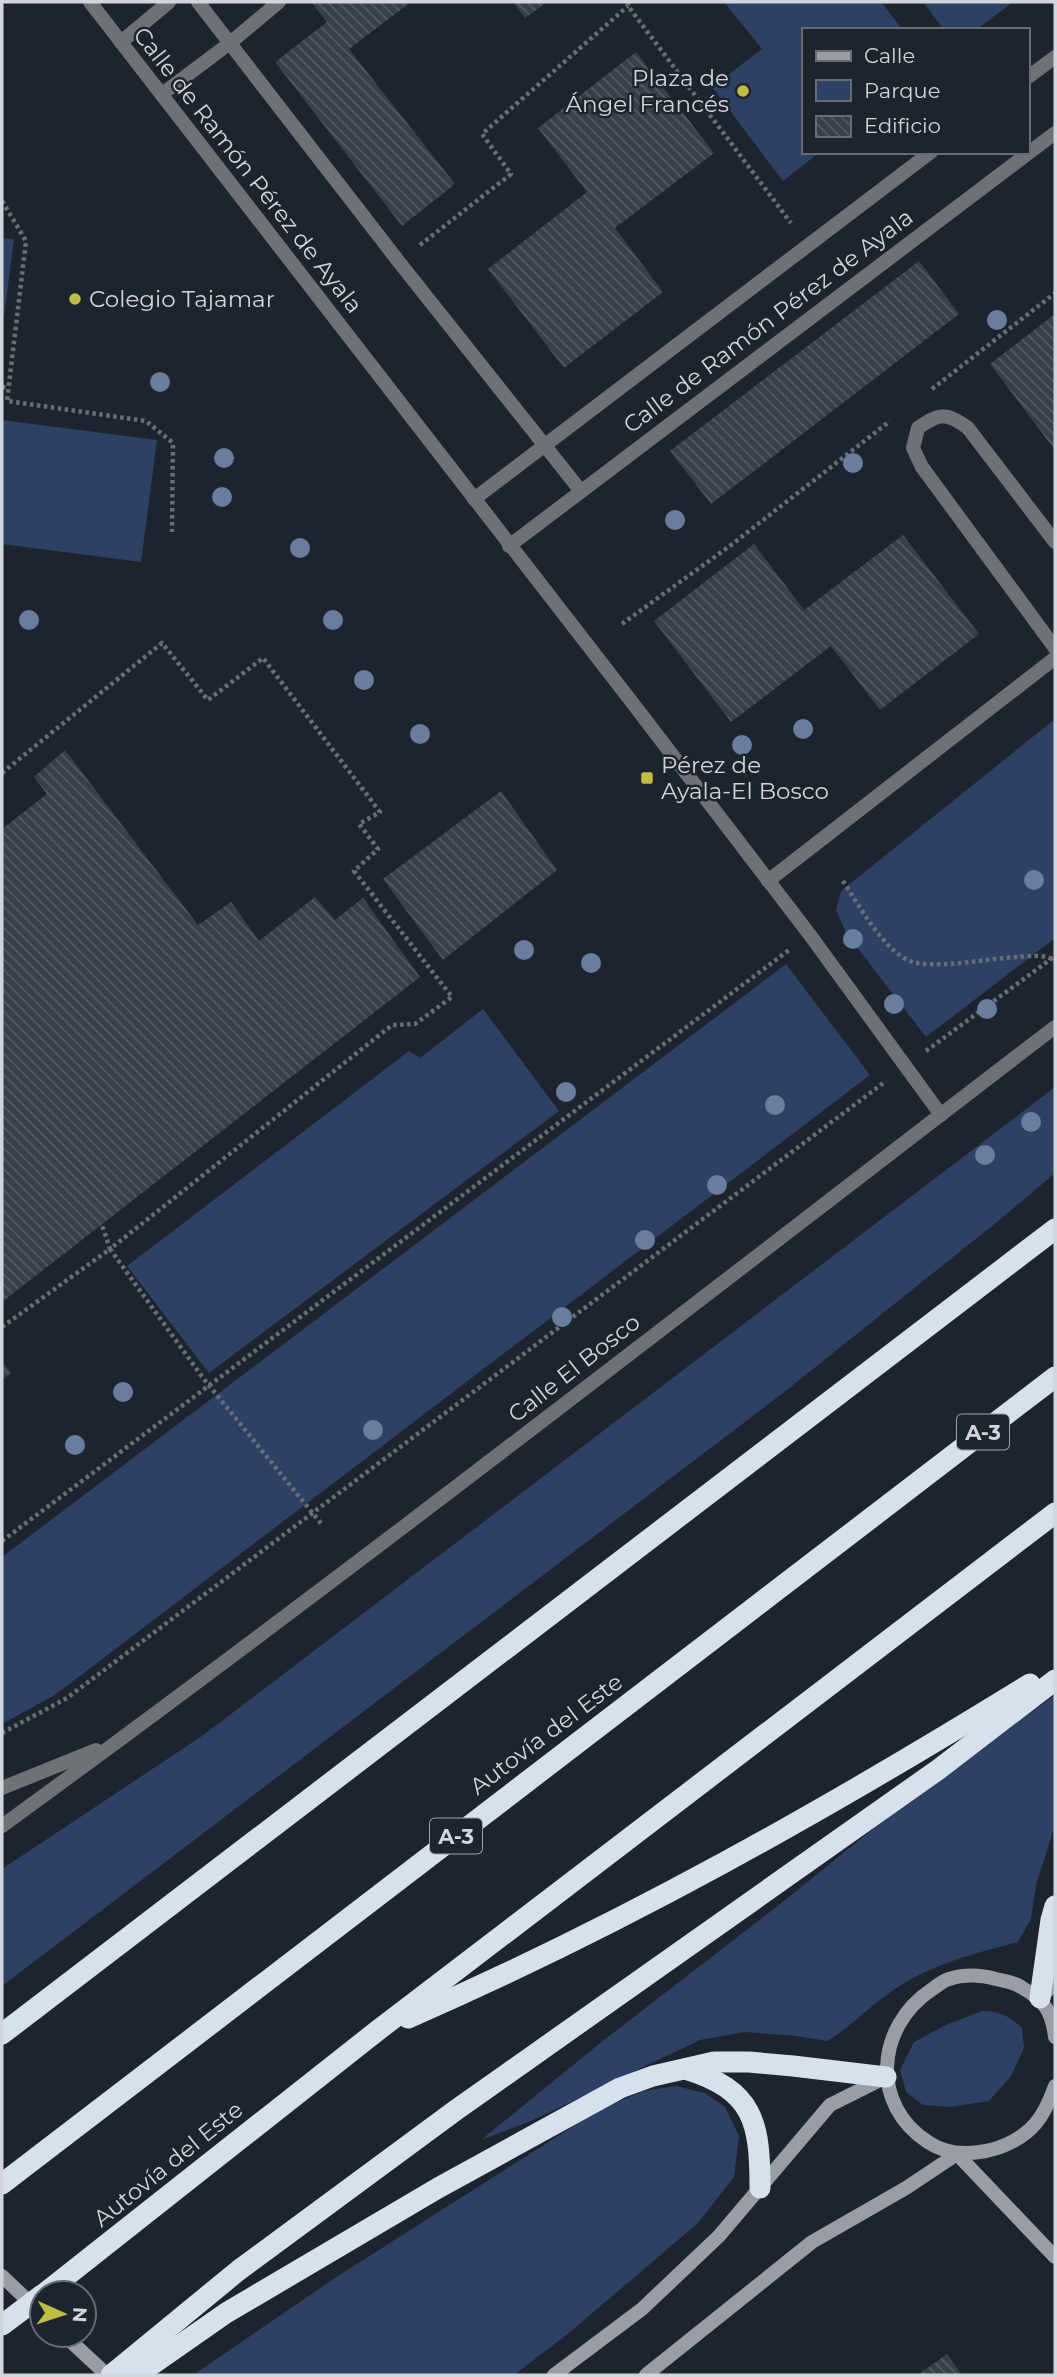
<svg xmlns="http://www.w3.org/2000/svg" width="1057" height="2377" viewBox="0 0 1057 2377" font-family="Montserrat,sans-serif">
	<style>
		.green { fill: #2c4163 }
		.building { fill: url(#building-back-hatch) }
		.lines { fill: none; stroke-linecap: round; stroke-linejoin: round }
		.path { stroke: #686d76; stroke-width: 4.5; stroke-dasharray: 3.5 3.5; stroke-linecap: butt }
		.lane { stroke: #6e7277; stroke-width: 14 }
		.street { stroke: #6e7277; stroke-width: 14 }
		.secondary { stroke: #999ea6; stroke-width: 14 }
		.highway { stroke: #d7e0ed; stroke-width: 21 }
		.tree { fill: #697e9f }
		.poi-dot { fill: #bfbe41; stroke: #1e242e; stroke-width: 2.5 }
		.labels { text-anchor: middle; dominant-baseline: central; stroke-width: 5; stroke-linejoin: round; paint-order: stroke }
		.shield { fill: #1e242e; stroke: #9ba0a8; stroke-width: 2 }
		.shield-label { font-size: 21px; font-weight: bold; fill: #d1d5dc }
		.poi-label { font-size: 23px; fill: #d1d5dc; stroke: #1e242e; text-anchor: start }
		.street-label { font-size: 23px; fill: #d1d5dc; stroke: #1e242e }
	</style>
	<defs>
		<pattern id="building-back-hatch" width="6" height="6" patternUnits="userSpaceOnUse" patternTransform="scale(1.75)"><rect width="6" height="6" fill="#383f49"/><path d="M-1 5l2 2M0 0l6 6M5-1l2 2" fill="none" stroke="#545a63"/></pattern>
	</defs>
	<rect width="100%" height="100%" fill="#1e242e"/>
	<g class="green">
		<polygon points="724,2 881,2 903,30 803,30 803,152 820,152 783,181 712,87 762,49"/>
		<polygon points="923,2 1013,2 976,30 944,30"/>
		<polygon points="2,238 14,239 2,332"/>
		<polygon points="2,420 157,440 141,562 2,544"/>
		<polygon points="1055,719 1055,938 926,1037 846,933 836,910 841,891"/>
		<polygon points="786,964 870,1075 55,1695 2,1724 2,1557"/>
		<polygon points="483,1009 559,1111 209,1373 127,1266 409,1051 420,1058"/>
		<polygon points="1055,1087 1055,1173 997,1222 783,1393 2,1986 2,1869 202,1736"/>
		<path d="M1055,1695V1825L1036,1885L1031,1919L1018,1942C975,1953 929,1965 892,1991C869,2007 851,2027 827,2041L796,2036L745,2032L700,2040L531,2121L481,2140L604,2040L784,1901L900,1807Z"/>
		<path d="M982,2011C1000,2011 1009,2016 1022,2028L1024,2048L1011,2076L989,2101L950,2107L923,2105L906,2092L900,2070L914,2042L946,2025Z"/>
		<polygon points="676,2086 705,2093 725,2107 739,2136 734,2177 698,2223 569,2333 514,2375 193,2375 335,2278 602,2108 644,2091"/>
	</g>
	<g class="building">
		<polygon points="311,2 411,2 349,49 455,184 402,226 275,62 327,22"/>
		<polygon points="513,2 547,2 525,18"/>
		<polygon points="636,52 714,153 615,228 663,292 564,368 488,269 587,192 538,128"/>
		<polygon points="919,261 959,314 711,504 670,451"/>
		<polygon points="1055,314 1055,450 990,364"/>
		<polygon points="903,535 979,634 880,710 831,646 731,722 654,621 754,544 804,610"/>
		<polygon points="65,750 198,925 231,902 259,941 315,897 335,920 363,898 420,977 2,1302 2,829 47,794 34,777"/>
		<polygon points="501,791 557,870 443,960 383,879"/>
		<polygon points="2,1361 11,1373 2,1380"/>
		<polygon points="947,2354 962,2375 918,2375"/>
	</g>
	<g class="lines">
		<g class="path">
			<polyline points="628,2 628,6 791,223"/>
			<polyline points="2,201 26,241 7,401 146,421 173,443 172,532"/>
			<polyline points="420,245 511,174 482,134 628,6"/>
			<polyline points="2,387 9,388"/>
			<polyline points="932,389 1055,293"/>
			<polyline points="622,624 731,545 890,421"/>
			<polyline points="2,773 162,643 208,700 263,658 380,812 359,824 378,849 354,871 452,997 415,1024 392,1025 110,1249 102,1225"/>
			<path d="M843,881C859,905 887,958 917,963C948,968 987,958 1019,957C1030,956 1046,954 1055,961"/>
			<polyline points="926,1051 1055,956"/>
			<polyline points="2,1327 110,1249 203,1378 323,1526"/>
			<polyline points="2,1541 789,950"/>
			<polyline points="2,1733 67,1698 886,1081"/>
		</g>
		<g class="lane">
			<polyline points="198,2 399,262 580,490"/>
			<polyline points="121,42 169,2"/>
			<polyline points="162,94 230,43 279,2"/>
		</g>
		<g class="street">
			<polyline points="90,2 631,701 810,935 941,1115"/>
			<polyline points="1027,78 1055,57"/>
			<polyline points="474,499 931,152"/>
			<path d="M1055,542L968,428C946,412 939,413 918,428L913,448L922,467L1055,648"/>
			<polyline points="509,546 1055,133"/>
			<polyline points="768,881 1055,658"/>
			<polyline points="2,1788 96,1750"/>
			<path d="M2,1826C358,1567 705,1295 1055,1027"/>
		</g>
		<g class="secondary">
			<polyline points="1040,1998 1055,1983"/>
			<path d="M1055,2037C1052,2011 1044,2000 1021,1987C1014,1982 1005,1981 996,1979C981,1975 964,1974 949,1979C942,1981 936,1987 931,1990C876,2027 870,2105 928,2142C959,2163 1012,2152 1036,2123C1045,2112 1050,2100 1055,2086"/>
			<polyline points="957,2154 1055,2257"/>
			<polyline points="2,2276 42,2314"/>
			<polyline points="64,2335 107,2375"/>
			<polyline points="554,2375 642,2309 719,2236 830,2105 886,2077"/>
			<polyline points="646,2375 812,2242 906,2188 957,2154"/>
		</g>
		<g class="highway">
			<polyline points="1040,1998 1051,1920 1055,1906"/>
			<path d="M408,2018C624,1924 829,1808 1030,1684"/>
			<polyline points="2,2034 1055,1229"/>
			<path d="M685,2069C754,2090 760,2122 760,2188"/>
			<polyline points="2,2184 1055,1377"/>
			<polyline points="45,2293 377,2031 1055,1513"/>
			<polyline points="2,2325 42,2295"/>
			<polyline points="111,2375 239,2270 456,2110 939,1769 1055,1680"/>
			<polyline points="137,2375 226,2313 438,2188 620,2088 653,2076 714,2062 749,2062 793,2066 886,2077"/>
		</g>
	</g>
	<g class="tree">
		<circle cx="997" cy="320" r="10"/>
		<circle cx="160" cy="382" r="10"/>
		<circle cx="224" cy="458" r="10"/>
		<circle cx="853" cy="463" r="10"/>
		<circle cx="222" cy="497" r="10"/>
		<circle cx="675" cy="520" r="10"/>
		<circle cx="300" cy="548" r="10"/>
		<circle cx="29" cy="620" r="10"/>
		<circle cx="333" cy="620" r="10"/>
		<circle cx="364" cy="680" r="10"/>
		<circle cx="803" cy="729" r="10"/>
		<circle cx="420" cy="734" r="10"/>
		<circle cx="742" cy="745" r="10"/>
		<circle cx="1034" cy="880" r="10"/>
		<circle cx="853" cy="939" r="10"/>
		<circle cx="524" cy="950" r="10"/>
		<circle cx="591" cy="963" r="10"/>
		<circle cx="894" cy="1004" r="10"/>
		<circle cx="987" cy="1009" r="10"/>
		<circle cx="566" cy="1092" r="10"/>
		<circle cx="775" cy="1105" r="10"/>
		<circle cx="1031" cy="1122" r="10"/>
		<circle cx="985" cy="1155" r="10"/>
		<circle cx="717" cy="1185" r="10"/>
		<circle cx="645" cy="1240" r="10"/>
		<circle cx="562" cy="1317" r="10"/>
		<circle cx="123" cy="1392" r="10"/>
		<circle cx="373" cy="1430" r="10"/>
		<circle cx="75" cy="1445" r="10"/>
	</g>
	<g class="poi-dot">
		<circle cx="743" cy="91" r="7"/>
		<circle cx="75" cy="299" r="7"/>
		<rect x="640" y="771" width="14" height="14" rx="3.5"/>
	</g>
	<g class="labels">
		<g class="shield">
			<rect x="957" y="1414.5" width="52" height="35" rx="5"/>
			<rect x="430" y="1818.5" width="52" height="35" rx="5"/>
		</g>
		<g class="shield-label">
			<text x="983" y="1432">A-3</text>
			<text x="456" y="1836">A-3</text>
		</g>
		<g class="poi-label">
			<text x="729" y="78" text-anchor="end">Plaza de<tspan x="729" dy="26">Ángel Francés</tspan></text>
			<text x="89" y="299">Colegio Tajamar</text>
			<text x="661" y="765">Pérez de<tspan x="661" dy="26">Ayala-El Bosco</tspan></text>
		</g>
		<g class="street-label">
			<text transform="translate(248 170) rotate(52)">Calle de Ramón Pérez de Ayala</text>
			<text transform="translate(768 321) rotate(-37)">Calle de Ramón Pérez de Ayala</text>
			<text transform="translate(574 1368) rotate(-38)">Calle El Bosco</text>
			<text transform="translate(546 1734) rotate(-37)">Autovía del Este</text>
			<text transform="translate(168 2164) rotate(-39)">Autovía del Este</text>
		</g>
	</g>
	<rect width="1057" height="2377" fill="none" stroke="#d1d5dc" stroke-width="7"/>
	<rect x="802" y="28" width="228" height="126" fill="#1e242e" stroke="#666b74" stroke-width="2"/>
	<rect x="816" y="51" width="35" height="10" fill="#999ea6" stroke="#666b74" stroke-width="2"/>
	<text x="864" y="63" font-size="21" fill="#d1d5dc">Calle</text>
	<rect x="816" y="80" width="35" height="21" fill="#2c4163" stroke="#666b74" stroke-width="2"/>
	<text x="864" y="98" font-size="21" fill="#d1d5dc">Parque</text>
	<rect x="816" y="116" width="35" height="21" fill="url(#building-back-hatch)" stroke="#666b74" stroke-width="2"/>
	<text x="864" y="133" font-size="21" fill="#d1d5dc">Edificio</text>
	<g transform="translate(63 2314) rotate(93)"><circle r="33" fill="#1e242e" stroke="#666b74" stroke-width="2"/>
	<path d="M0-5L12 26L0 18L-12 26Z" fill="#bfbe41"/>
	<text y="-10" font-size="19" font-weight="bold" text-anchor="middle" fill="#d1d5dc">N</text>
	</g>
</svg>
